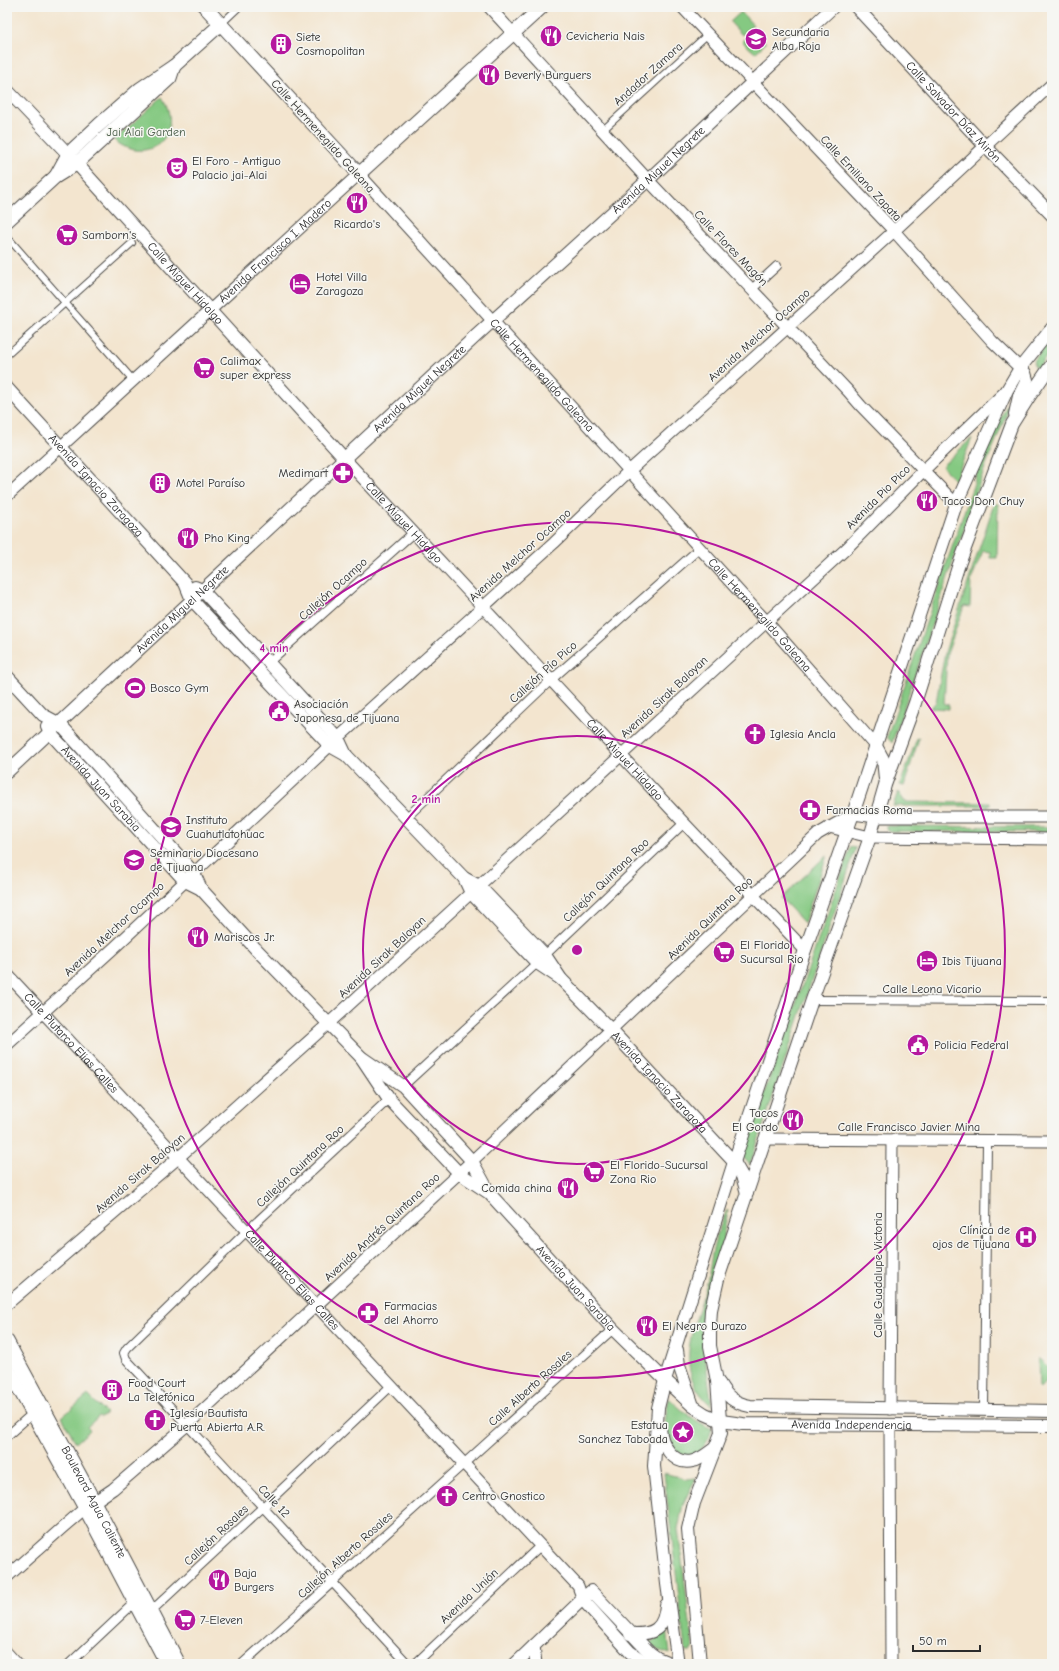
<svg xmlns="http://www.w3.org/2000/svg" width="1059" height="1671" viewBox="0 0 1059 1671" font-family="'Comic Neue',sans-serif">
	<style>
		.green { fill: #85c982; stroke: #587a56 }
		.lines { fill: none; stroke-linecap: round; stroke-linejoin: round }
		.pedestrian-casing { stroke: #494744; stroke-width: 8 }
		.minor-casing { stroke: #494744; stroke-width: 10 }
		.tertiary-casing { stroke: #494744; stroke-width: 13 }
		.secondary-casing { stroke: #494744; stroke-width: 14 }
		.primary-casing { stroke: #494744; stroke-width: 15 }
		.pedestrian { stroke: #fff; stroke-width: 6 }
		.minor { stroke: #fff; stroke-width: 8 }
		.tertiary { stroke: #fff; stroke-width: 11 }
		.secondary { stroke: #fff; stroke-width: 12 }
		.primary { stroke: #fff; stroke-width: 13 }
		.ring { fill: none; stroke: #b5179e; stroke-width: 2 }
		.labels { text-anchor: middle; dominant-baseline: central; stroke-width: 3; stroke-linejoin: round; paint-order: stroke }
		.poi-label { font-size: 12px; fill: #2b2b2b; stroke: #f6f6f2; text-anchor: start }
		.street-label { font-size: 12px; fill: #2b2b2b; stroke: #f6f6f2 }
		.park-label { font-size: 12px; fill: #465a45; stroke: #f6f6f2 }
		.centre { fill: #b5179e; stroke: #f6f6f2; stroke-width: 2 }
		.ring-label { font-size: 12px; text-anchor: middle; font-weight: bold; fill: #b5179e; stroke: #f6f6f2; stroke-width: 3; stroke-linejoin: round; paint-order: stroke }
	</style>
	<rect width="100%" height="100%" fill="#f6f6f2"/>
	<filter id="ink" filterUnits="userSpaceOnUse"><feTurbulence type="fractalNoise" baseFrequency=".025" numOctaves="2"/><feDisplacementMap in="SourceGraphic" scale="8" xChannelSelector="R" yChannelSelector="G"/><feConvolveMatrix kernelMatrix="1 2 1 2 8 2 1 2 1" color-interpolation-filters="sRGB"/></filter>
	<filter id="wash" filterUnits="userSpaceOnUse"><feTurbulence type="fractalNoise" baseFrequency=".012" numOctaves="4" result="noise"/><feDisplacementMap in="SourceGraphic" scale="16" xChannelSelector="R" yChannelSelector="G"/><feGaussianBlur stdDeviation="0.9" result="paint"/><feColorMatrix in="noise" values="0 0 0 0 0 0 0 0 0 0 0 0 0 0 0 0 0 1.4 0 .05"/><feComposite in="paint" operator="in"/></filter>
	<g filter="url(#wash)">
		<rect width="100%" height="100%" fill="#f3e5cf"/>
		<g class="green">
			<polygon points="741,12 753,25 742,35 730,22"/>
			<polygon points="753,30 766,43 755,53 742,41"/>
			<path d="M162,97C186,134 148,168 114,140Z"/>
			<polygon points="1052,336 1052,349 1037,370 1033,362"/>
			<polygon points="1007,405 1008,406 1006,416 985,467 892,743 887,737 974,483 978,465"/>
			<polygon points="972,438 955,481 942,466"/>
			<polygon points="994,504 998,504 997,558 990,558 990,552 983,551 971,580 970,607 964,606 947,654 944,704 949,705 949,709 930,708 936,702 945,652"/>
			<polygon points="917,738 919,738 904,786 900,785"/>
			<polygon points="898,792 905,802 990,803 990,806 893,806"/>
			<polygon points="887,826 1052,827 1052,832 887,831"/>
			<polygon points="851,847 856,848 750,1165 742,1156"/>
			<polygon points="827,855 804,923 781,898"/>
			<path d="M727,1210L728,1211L723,1236L724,1240L706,1296L701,1328L712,1406C672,1372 693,1331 705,1290C709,1278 710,1265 712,1254C715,1238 721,1224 727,1210Z"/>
			<polygon points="1038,1358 1052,1370 1052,1375 1039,1389"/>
			<polygon points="88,1395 106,1413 101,1417 99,1416 87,1427 90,1430 76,1443 62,1417"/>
			<path d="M669,1398C682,1411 695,1421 712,1429C710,1435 708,1441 704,1446C690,1464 673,1454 667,1436C663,1423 667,1410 669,1398Z"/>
			<polygon points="664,1473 686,1479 696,1478 683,1504 678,1529 693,1647 691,1651 687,1651 685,1649"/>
			<polygon points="667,1627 670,1654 658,1650 649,1643 661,1636"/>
		</g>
	</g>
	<g filter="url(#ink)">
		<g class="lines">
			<g class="pedestrian-casing">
				<g id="pedestrian">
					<polyline points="221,24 239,7"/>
					<polyline points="603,130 708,34"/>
					<polyline points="10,240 133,380"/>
					<polyline points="7,355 132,243"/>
				</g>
			</g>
			<g class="minor-casing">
				<g id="minor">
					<polyline points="752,289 777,266"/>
					<polyline points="269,662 413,533"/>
					<polyline points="406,818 551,680 700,548"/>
					<polyline points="545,955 684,823"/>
					<polyline points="812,1000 1052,1001"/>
					<polyline points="403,1086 537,963"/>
					<polyline points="389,1099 247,1231 127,1348 124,1353 126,1359 408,1664"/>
					<polyline points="984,1409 987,1141"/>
					<polyline points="7,1436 33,1413"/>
					<polyline points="148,1614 263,1507 391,1386"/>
					<polyline points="69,1664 135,1602"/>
					<polyline points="242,1664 613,1329"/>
					<polyline points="415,1664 540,1546"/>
				</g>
			</g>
			<g class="tertiary-casing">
				<g id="tertiary">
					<polyline points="489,7 648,180 848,391 861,406 956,504"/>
					<polyline points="682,7 894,231 992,341 1020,368"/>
					<path id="s1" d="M344,458L684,823L805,950"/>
					<path id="s2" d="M7,496L359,174L766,621L876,746"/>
					<polyline points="829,827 870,837 1052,839"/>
					<path id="s3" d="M7,974L578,1586L583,1600"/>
					<polyline points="7,1045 115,947 338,738 554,543 629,471 894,231 1052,84"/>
					<polyline points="765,1139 1052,1141"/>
					<polyline points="7,1304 178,1158 328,1024 847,548 923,471 1006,391"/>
					<polyline points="890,1409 892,1140"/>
					<polyline points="890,1426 891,1664"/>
					<polyline points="7,1577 62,1528 85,1508 113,1489 187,1425 472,1161 818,834 853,814 876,817 1052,817"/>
					<polyline points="534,1645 536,1664"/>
					<polyline points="7,1653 17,1664"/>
				</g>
			</g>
			<g class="secondary-casing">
				<g id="secondary">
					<path id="s4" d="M856,7L985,146L1052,215"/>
					<path id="s5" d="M7,90L68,154L344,458"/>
					<path id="s6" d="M7,388L185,583L192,600L330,746L346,755L464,878L471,893L537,963L561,979"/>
					<polyline points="1015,414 1019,396 1027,380 1025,373 1020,368"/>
					<polyline points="195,587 202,590 338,738 346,755"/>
					<polyline points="7,676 43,715 60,724 194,873 201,889 255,948 361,1057 403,1086 472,1161 489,1192"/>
					<path id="s7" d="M47,726L50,733L185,881L201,889"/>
					<polyline points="876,746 883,759 885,779"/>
					<path id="s8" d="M7,772L477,335L648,180L833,7"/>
					<path id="s9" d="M464,878L479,886L545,955L561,979L611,1030L734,1162L742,1176L747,1193"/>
					<path id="s10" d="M361,1057L389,1099L459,1173L489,1193L613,1329L665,1380L693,1406L705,1414L721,1421L743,1424L1052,1426"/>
					<polyline points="677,1350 679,1365 692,1403"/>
					<path d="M719,1383C727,1397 734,1403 750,1406L1052,1411"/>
					<path d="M660,1428C661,1444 673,1466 693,1461C702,1459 708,1453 715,1448"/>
					<polyline points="583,1600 630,1652 647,1664"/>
					<path d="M630,1634C653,1635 664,1630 666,1605"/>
					<polyline points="515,1664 591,1591 650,1653 657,1658 672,1664"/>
					<polyline points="678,1664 667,1584 654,1466 658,1408 665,1380 734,1162 805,950 853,814 956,504 1007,390 1020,368 1052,328"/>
					<polyline points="700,1664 688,1529 694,1503 721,1433 717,1381 710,1346 710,1326 711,1310 718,1279 812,1000 870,837 885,785 915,703 958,567 1012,424 1029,397 1052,364"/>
				</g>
			</g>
			<g class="primary-casing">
				<g id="primary">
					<polyline points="205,7 359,174 542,7"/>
					<polyline points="56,176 68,154 99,125 140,89 174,66 221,24"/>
					<polyline points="7,221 55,177 76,164 170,78 174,66"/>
					<path id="s11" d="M7,1341L88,1490L179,1664"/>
					<polyline points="7,1367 85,1508 167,1664"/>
				</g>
			</g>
			<use href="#pedestrian" class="pedestrian"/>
			<use href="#minor" class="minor"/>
			<use href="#tertiary" class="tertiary"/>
			<use href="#secondary" class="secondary"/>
			<use href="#primary" class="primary"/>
		</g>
	</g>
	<g class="ring">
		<circle cx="577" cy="950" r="214"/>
		<circle cx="577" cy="950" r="428"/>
	</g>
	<defs>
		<g id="restaurant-disc" transform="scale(1.15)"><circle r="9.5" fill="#b5179e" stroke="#f6f6f2"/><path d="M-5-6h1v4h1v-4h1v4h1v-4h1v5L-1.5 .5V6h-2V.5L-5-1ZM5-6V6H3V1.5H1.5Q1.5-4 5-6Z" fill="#fff"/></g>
		<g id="school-disc" transform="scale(1.15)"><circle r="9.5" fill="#b5179e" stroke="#f6f6f2"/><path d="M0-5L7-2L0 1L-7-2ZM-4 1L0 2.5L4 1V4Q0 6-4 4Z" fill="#fff"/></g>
		<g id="building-disc" transform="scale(1.15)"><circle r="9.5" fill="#b5179e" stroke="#f6f6f2"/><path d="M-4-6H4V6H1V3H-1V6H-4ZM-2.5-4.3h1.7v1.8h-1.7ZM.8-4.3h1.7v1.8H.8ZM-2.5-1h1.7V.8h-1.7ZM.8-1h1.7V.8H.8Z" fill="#fff"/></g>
		<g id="theatre-disc" transform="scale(1.15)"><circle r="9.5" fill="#b5179e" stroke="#f6f6f2"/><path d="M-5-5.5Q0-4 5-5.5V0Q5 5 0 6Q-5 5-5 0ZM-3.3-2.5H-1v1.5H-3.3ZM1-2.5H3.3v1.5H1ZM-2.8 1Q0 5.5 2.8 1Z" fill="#fff"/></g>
		<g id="supermarket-disc" transform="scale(1.15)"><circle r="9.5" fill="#b5179e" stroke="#f6f6f2"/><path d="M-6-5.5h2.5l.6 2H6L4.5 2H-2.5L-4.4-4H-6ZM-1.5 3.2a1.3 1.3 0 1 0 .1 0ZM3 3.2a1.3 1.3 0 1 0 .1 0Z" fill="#fff"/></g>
		<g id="hotel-disc" transform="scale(1.15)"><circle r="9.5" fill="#b5179e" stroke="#f6f6f2"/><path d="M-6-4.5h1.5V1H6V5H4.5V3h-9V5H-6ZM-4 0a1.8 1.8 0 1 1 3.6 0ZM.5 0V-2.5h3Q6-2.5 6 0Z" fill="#fff"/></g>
		<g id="pharmacy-disc" transform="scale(1.15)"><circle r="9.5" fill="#b5179e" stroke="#f6f6f2"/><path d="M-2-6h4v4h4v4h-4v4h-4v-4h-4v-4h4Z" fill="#fff"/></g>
		<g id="stadium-disc" transform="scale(1.15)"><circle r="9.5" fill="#b5179e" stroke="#f6f6f2"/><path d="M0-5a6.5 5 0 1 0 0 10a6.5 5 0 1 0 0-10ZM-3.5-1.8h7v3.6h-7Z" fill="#fff"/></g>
		<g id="civic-disc" transform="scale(1.15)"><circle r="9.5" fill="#b5179e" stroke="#f6f6f2"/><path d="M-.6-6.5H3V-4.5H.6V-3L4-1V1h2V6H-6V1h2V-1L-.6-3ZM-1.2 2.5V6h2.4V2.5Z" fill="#fff"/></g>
		<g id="church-disc" transform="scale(1.15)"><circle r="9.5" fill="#b5179e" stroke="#f6f6f2"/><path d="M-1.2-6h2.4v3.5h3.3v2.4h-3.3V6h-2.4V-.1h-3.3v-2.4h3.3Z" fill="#fff"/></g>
		<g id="university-disc" transform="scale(1.15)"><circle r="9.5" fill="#b5179e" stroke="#f6f6f2"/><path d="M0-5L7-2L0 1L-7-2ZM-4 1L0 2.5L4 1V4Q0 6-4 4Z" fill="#fff"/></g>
		<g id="hospital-disc" transform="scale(1.15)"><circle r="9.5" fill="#b5179e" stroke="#f6f6f2"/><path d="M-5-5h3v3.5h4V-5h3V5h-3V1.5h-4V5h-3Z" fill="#fff"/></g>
		<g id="sight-disc" transform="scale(1.15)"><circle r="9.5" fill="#b5179e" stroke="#f6f6f2"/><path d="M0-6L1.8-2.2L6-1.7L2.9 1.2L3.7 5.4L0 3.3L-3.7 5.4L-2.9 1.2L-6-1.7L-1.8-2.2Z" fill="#fff"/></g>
	</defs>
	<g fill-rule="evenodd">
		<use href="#restaurant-disc" x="551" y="36"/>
		<use href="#school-disc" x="756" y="39"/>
		<use href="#building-disc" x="281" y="44"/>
		<use href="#restaurant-disc" x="489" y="75"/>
		<use href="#theatre-disc" x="177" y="168"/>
		<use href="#restaurant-disc" x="357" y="203"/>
		<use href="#supermarket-disc" x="67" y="235"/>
		<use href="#hotel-disc" x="300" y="284"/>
		<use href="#supermarket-disc" x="204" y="368"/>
		<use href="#pharmacy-disc" x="343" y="473"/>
		<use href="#building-disc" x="160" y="483"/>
		<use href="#restaurant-disc" x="927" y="501"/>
		<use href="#restaurant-disc" x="188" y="538"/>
		<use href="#stadium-disc" x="135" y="688"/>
		<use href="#civic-disc" x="279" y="711"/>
		<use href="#church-disc" x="755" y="734"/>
		<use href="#pharmacy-disc" x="810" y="810"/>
		<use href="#university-disc" x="171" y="827"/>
		<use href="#university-disc" x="134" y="860"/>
		<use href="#restaurant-disc" x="198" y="937"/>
		<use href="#supermarket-disc" x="724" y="952"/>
		<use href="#hotel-disc" x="927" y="961"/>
		<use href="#civic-disc" x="918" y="1045"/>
		<use href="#restaurant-disc" x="793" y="1120"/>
		<use href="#supermarket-disc" x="594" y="1172"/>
		<use href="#restaurant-disc" x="568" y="1188"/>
		<use href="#hospital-disc" x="1026" y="1237"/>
		<use href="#pharmacy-disc" x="368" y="1313"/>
		<use href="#restaurant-disc" x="647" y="1326"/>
		<use href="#building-disc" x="112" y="1390"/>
		<use href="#church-disc" x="155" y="1420"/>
		<use href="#sight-disc" x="683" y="1432"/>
		<use href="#church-disc" x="447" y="1496"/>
		<use href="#restaurant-disc" x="219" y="1580"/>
		<use href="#supermarket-disc" x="185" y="1620"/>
	</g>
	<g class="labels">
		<g class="poi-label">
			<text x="772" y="32">Secundaria<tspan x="772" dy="14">Alba Roja</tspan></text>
			<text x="566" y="36">Cevicheria Nais</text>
			<text x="296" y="37">Siete<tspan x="296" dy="14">Cosmopolitan</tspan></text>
			<text x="504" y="75">Beverly Burguers</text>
			<text x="192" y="161">El Foro - Antiguo<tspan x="192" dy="14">Palacio jai-Alai</tspan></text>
			<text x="357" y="224" text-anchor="middle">Ricardo's</text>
			<text x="82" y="235">Samborn's</text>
			<text x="316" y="277">Hotel Villa<tspan x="316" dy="14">Zaragoza</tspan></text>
			<text x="220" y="361">Calimax<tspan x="220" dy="14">super express</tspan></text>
			<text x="328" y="473" text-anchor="end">Medimart</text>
			<text x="176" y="483">Motel Paraíso</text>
			<text x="942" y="501">Tacos Don Chuy</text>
			<text x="204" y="538">Pho King</text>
			<text x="150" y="688">Bosco Gym</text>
			<text x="294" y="704">Asociación<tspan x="294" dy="14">Japonesa de Tijuana</tspan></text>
			<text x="770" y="734">Iglesia Ancla</text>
			<text x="826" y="810">Farmacias Roma</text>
			<text x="186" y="820">Instituto<tspan x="186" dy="14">Cuahutlatohuac</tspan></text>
			<text x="150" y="853">Seminario Diocesano<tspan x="150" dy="14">de Tijuana</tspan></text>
			<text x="214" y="937">Mariscos Jr.</text>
			<text x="740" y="945">El Florido<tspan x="740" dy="14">Sucursal Rio</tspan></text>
			<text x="942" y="961">Ibis Tijuana</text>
			<text x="934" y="1045">Policia Federal</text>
			<text x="778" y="1113" text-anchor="end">Tacos<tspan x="778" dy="14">El Gordo</tspan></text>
			<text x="610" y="1165">El Florido-Sucursal<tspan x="610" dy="14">Zona Rio</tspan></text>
			<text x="552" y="1188" text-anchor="end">Comida china</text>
			<text x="1010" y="1230" text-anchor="end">Clínica de<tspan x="1010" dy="14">ojos de Tijuana</tspan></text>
			<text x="384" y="1306">Farmacias<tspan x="384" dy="14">del Ahorro</tspan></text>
			<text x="662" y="1326">El Negro Durazo</text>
			<text x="128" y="1383">Food Court<tspan x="128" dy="14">La Telefónica</tspan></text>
			<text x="170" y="1413">Iglesia Bautista<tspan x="170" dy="14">Puerta Abierta A.R.</tspan></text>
			<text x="668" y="1425" text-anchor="end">Estatua<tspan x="668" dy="14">Sanchez Taboada</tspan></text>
			<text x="462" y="1496">Centro Gnostico</text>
			<text x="234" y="1573">Baja<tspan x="234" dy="14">Burgers</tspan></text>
			<text x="200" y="1620">7-Eleven</text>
		</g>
		<g class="street-label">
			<text transform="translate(648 74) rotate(-42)">Andador Zamora</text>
			<text stroke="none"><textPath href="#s4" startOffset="143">Calle Salvador Díaz Mirón</textPath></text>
			<text transform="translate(323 136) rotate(48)">Calle Hermenegildo Galeana</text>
			<text stroke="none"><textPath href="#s8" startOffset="887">Avenida Miguel Negrete</textPath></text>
			<text transform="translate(861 178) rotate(47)">Calle Emiliano Zapata</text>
			<text transform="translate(731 248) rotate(46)">Calle Flores Magón</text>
			<text stroke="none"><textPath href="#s2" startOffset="363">Avenida Francisco I. Madero</textPath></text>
			<text stroke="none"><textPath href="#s5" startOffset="263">Calle Miguel Hidalgo</textPath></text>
			<text transform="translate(759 335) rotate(-42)">Avenida Melchor Ocampo</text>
			<text stroke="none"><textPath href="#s2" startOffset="749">Calle Hermenegildo Galeana</textPath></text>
			<text stroke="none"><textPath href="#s8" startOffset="563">Avenida Miguel Negrete</textPath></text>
			<text stroke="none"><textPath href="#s6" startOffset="132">Avenida Ignacio Zaragoza</textPath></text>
			<text transform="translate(878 497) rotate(-45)">Avenida Pio Pico</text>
			<text stroke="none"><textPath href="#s1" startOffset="88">Calle Miguel Hidalgo</textPath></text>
			<text transform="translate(520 555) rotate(-42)">Avenida Melchor Ocampo</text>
			<text transform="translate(333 589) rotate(-42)">Callejón Ocampo</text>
			<text stroke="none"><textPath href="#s8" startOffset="239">Avenida Miguel Negrete</textPath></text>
			<text stroke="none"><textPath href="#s2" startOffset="1073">Calle Hermenegildo Galeana</textPath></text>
			<text transform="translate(543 672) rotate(-42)">Callejón Pío Pico</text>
			<text transform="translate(664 697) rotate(-43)">Avenida Sirak Baloyan</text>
			<text stroke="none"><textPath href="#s1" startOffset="412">Calle Miguel Hidalgo</textPath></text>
			<text stroke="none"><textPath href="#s7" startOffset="83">Avenida Juan Sarabia</textPath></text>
			<text transform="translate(606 880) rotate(-44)">Callejón Quintana Roo</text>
			<text transform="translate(710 918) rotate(-44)">Avenida Quintana Roo</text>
			<text transform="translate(114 929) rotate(-43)">Avenida Melchor Ocampo</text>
			<text transform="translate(382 957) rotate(-43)">Avenida Sirak Baloyan</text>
			<text x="932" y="989">Calle Leona Vicario</text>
			<text stroke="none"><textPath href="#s3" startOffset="94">Calle Plutarco Elias Calles</textPath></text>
			<text stroke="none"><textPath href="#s9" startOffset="284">Avenida Ignacio Zaragoza</textPath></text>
			<text x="909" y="1127">Calle Francisco Javier Mina</text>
			<text transform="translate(300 1166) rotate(-43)">Callejón Quintana Roo</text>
			<text transform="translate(140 1173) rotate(-41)">Avenida Sirak Baloyan</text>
			<text transform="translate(382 1227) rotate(-43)">Avenida Andrés Quintana Roo</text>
			<text transform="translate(878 1275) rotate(-90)">Calle Guadalupe Victoria</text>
			<text stroke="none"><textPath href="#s3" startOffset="418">Calle Plutarco Elias Calles</textPath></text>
			<text stroke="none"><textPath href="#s10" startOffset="317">Avenida Juan Sarabia</textPath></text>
			<text transform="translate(530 1388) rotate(-42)">Calle Alberto Rosales</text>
			<text stroke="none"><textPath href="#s10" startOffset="646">Avenida Independencia</textPath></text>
			<text transform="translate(274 1501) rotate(47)">Calle 12</text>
			<text stroke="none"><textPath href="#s11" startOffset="183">Boulevard Agua Caliente</textPath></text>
			<text transform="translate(216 1535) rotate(-43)">Callejón Rosales</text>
			<text transform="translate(345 1555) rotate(-42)">Callejón Alberto Rosales</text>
			<text transform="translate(469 1596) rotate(-43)">Avenida Unión</text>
		</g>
		<g class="park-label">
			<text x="146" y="132">Jai Alai Garden</text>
		</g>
	</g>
	<circle cx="577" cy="950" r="6" class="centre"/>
	<g class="ring-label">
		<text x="274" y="652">4 min</text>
		<text x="426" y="803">2 min</text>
	</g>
	<rect width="1059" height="1671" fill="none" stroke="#f6f6f2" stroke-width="24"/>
	<path d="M913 1645v6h67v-6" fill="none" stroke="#2b2b2b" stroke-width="2"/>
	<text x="919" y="1645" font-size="12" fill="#2b2b2b" stroke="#f6f6f2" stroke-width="3" paint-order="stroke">50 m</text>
</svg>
